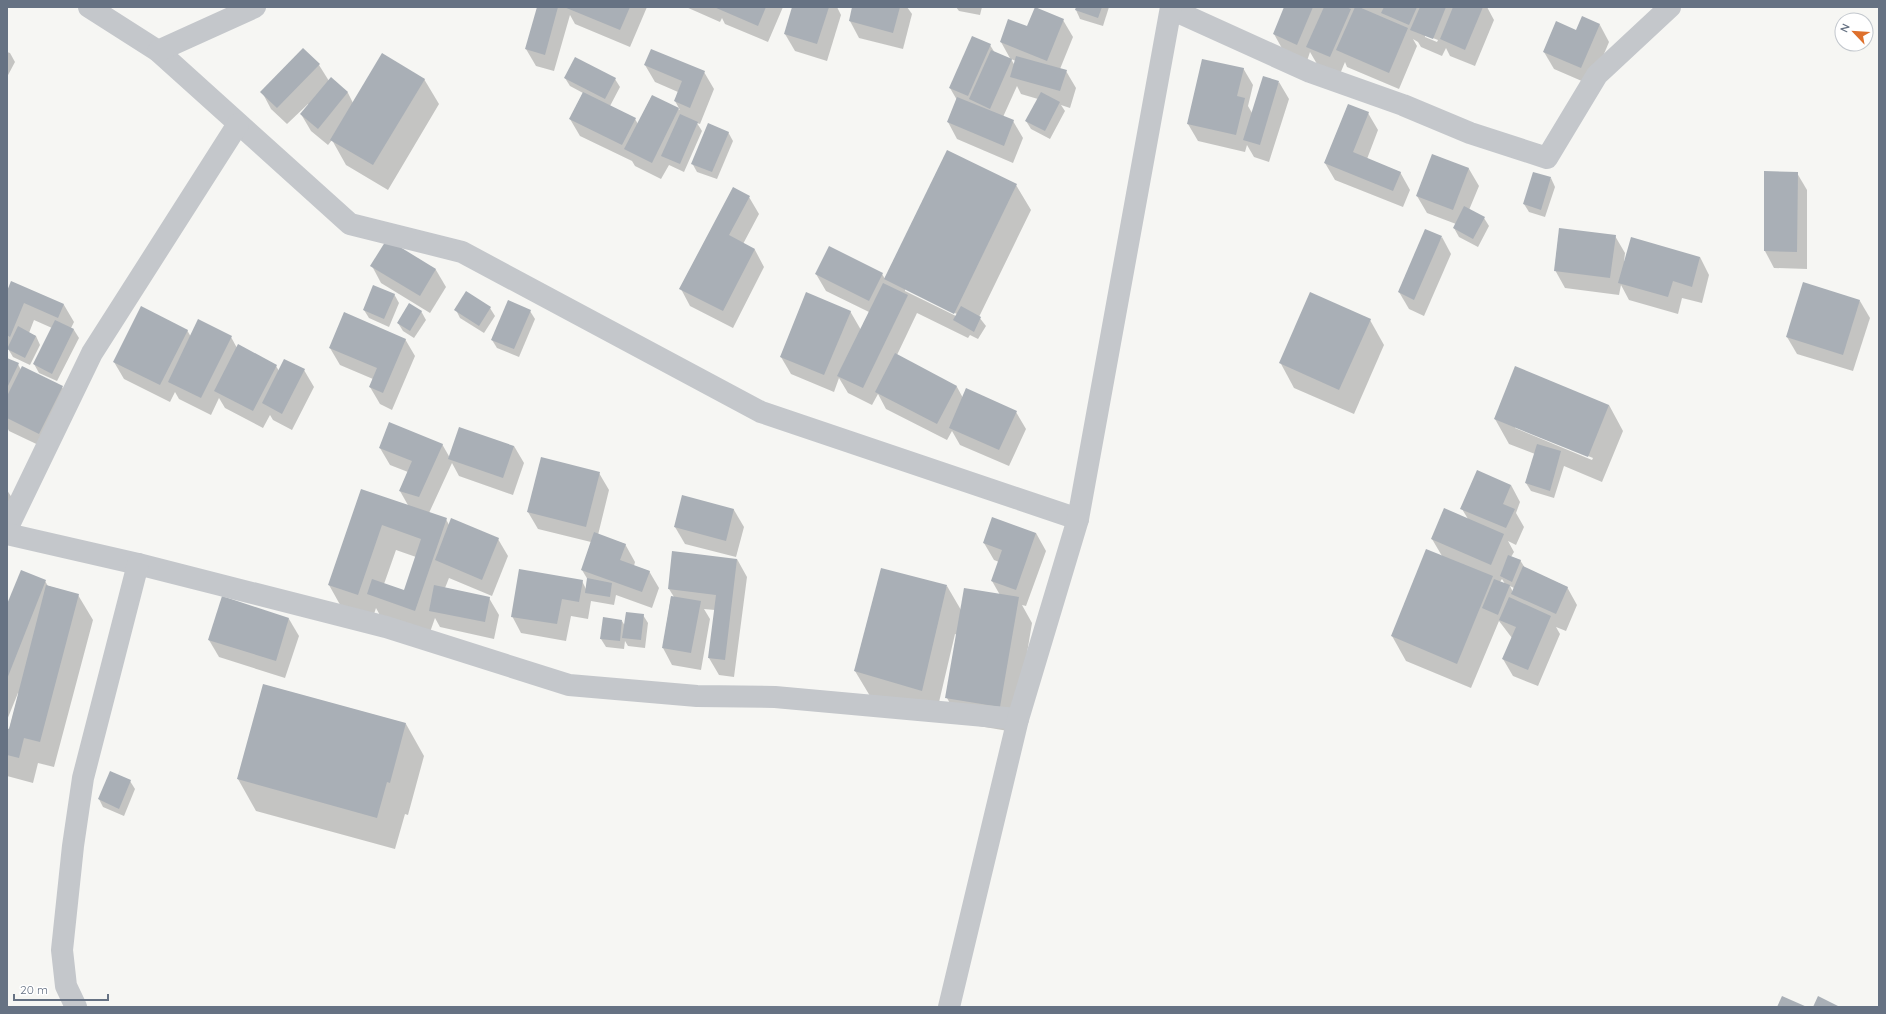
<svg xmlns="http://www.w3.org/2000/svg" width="1886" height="1014" viewBox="0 0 1886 1014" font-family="Quicksand,sans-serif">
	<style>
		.shadow { fill: #0003; fill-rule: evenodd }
		.building { fill: #a9afb6 }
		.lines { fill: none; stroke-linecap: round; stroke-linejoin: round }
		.street { stroke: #c4c7cb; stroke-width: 22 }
	</style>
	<rect width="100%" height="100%" fill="#f6f6f3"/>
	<g class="shadow">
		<polygon points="538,7 647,7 630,47 575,24 570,15 554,71 536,66 526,49"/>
		<polygon points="686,7 783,7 768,42 725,24 722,18 720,22"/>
		<polygon points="793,7 837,7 841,15 827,61 795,51 785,34"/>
		<polygon points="853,7 907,7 912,14 903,49 859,38 850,21"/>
		<polygon points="956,7 982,7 980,15 959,11"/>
		<polygon points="1077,7 1109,7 1103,26 1080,19 1076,10"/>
		<path d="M1285,7H1487L1494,20L1475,66L1450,56L1446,48L1442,56L1421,47L1418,42L1413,39L1417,46L1399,89L1347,67L1345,62L1340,74L1317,64L1310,52L1307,61L1284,52L1274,34ZM1425,35L1438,40L1437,42L1425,37Z"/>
		<path d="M1063,20L1073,37L1060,69L1066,71L1076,88L1070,108L1061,105L1065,111L1050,139L1031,129L1026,121L1038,99L1021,94L1017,86L1003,117L1013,121L1023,138L1013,163L957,139L948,122L957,100L950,88L990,45L995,53L1011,60L1001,42L1028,28ZM1011,59L1016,61L1015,66Z"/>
		<polygon points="1600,25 1609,42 1591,85 1554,69 1544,52 1576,31"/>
		<polygon points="303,49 319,65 329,81 331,78 348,93 353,103 424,79 439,104 388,190 346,165 332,140 328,145 311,131 301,114 309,105 308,104 287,124 271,109 262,92"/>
		<polygon points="7,52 10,53 15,62 7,77"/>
		<polygon points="645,65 704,72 714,89 700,124 697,123 702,131 684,172 669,165 661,179 635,166 632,161 580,136 570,119 583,93 570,86 565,78 615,79 620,87 610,106 635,119 638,124 652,96 680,110 675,101 678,92 655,82"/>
		<polygon points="1243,68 1253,85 1248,106 1252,113 1279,82 1289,99 1269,162 1254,157 1247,145 1245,152 1198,141 1188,124"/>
		<polygon points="1368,113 1378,130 1367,159 1400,172 1410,190 1403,207 1335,180 1325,163"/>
		<polygon points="728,132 733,141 717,179 697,172 692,163"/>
		<polygon points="1433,155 1469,169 1479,186 1469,210 1484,218 1489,226 1478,247 1459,237 1454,228 1456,224 1427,213 1417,196"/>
		<polygon points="1765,172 1797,173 1807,190 1807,269 1774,268 1765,251"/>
		<polygon points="1551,178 1555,187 1545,217 1529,212 1524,204"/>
		<path d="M1016,185L1031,210L979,317L986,326L978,339L970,335L968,338L917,313L897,355L957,387L963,398L1016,412L1026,429L1009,466L960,445L952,431L947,440L886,409L878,394L872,405L848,393L839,378L834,392L791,374L781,357L850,311L861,330L869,312L826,291L816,274H882L885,279ZM905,289L959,315L958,317L905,291Z"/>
		<polygon points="749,197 759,214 743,244 755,250 764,267 733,328 690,306 681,289"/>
		<polygon points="1615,236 1625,253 1624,262 1700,257 1709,275 1702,303 1682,298 1678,314 1629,300 1621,285 1619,295 1565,288 1555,270"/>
		<polygon points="1442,237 1451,254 1424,316 1409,309 1399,292"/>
		<polygon points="387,240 436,270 446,287 430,313 381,283 372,266"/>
		<polygon points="7,294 64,305 74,322 71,328 74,330 79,338 57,381 39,373 34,364 52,328 34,320 29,333 36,336 40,345 30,365 13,357 7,347"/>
		<polygon points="394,294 399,303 389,327 369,318 364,310"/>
		<polygon points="1860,301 1870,318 1853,371 1797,354 1787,337"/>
		<polygon points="490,308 495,316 484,333 460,318 456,310"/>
		<polygon points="421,311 426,320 414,338 403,331 398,323"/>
		<polygon points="530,311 535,319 519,357 497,348 492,340"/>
		<polygon points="1370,320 1384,345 1354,414 1294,388 1280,362"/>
		<polygon points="187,330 191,337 231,337 237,348 276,366 279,371 304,370 314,387 292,430 273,420 270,415 263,428 225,408 219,398 211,415 179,399 175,392 170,402 124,379 114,362"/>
		<polygon points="405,339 415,356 392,410 380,404 370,387 373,379 340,365 330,348"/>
		<polygon points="7,359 18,364 21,370 62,387 72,404 49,450 9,431 7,427"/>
		<path d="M1609,405L1623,431L1602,482L1564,466L1554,498L1531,491L1526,483L1535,454L1509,444L1495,419ZM1515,426L1593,458L1592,460L1515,428Z"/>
		<path d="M442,444L450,458L514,446L524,463L513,495L459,476L452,463L429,513L446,519L449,525L498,539L508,556L492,596L449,578L445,588L489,598L499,615L494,639L440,627L435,618L429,635L382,619L376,608L372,620L343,610L329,585L361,491L409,507L400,491L408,472L390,465L380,448ZM396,550L416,557L405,591L384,584Z"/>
		<polygon points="599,473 609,490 598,535 625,544 635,562 634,566 649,571 659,588 652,608 616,595 614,605 591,601 588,619 571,616 566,641 521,633 512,616 582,581 586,589 588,580 582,570 591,542 538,529 528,512"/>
		<path d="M1511,485L1520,502L1516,513L1524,527L1516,545L1508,541L1514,552L1511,557L1520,560L1525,568L1567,587L1577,605L1566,631L1556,627L1560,634L1538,686L1513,676L1503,659L1512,638L1499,621L1471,688L1406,661L1392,636L1442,556L1432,539L1468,519L1462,509ZM1502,579L1505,584L1500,582ZM1510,586L1514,588L1513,592Z"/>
		<polygon points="7,490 12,498 7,506"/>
		<polygon points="683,497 734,510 744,527 736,557 685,544 675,527"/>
		<polygon points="1036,533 1046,551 1026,606 1022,605 1032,623 1014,732 961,723 947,698 957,635 955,634 936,715 870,696 855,671 947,586 961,610 1000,595 992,581 999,562 994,560 984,543"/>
		<polygon points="737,559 747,577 734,677 719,675 709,658 715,610 704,609 710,619 701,670 672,665 663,648 671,597 674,597 669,589"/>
		<polygon points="45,581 48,586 78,595 93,620 54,767 38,763 33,783 7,776 7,729 9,730 19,693 18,693 7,720 7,607"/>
		<polygon points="643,615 648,623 645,648 628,646 625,641 624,649 606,647 601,639 622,621 625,626"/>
		<polygon points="289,619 299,636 285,678 219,657 209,640"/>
		<polygon points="406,724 424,756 408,815 405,814 395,849 256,811 238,779"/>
		<polygon points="130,781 135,789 124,816 103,807 99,799"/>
	</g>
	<g class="building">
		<polygon points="537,7 558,7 545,55 525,49"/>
		<polygon points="564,7 630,7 620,30"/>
		<polygon points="714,7 766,7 758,26"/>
		<polygon points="792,7 829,7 817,44 784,34"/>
		<polygon points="852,7 900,7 893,33 849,21"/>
		<polygon points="1035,7 1064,19 1047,61 1000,42 1008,19 1027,26"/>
		<polygon points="1076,7 1102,7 1098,18 1075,10"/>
		<polygon points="1284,7 1313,7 1297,45 1273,34"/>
		<polygon points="1324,7 1346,7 1351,9 1330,57 1306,47"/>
		<polygon points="1355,7 1359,7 1408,28 1389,73 1336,50"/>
		<polygon points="1384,7 1417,7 1409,25 1381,13"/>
		<polygon points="1420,7 1446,7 1433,39 1410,30"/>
		<polygon points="1453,7 1483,7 1465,50 1440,39"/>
		<polygon points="1582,16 1600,24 1581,68 1543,52 1556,21 1576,30"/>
		<polygon points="972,36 991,44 968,96 949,88"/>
		<polygon points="303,48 320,64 277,108 260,92"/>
		<polygon points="651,49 705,71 690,108 674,101 682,81 644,65"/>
		<polygon points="991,50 1012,59 990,109 969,99"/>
		<polygon points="382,53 425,79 373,165 330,140"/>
		<polygon points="1016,56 1067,70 1060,91 1010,77"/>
		<polygon points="575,57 616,78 605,99 564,78"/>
		<polygon points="1202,59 1244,68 1237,96 1245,98 1236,135 1187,124"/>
		<polygon points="1263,76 1279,81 1260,145 1243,140"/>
		<polygon points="331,77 348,92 318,129 300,114"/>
		<polygon points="583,92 636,118 622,145 569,119"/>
		<polygon points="1041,92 1060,102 1045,131 1025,121"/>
		<polygon points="652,95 679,108 652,163 624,149"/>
		<polygon points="957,97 1014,120 1004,146 947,122"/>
		<polygon points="1348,104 1369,112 1353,152 1401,172 1393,191 1324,163"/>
		<polygon points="680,114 698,122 680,164 661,156"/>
		<polygon points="708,123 729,132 712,172 691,164"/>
		<polygon points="947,150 1017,184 954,314 884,279"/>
		<polygon points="1432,154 1469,168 1453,210 1416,196"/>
		<polygon points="1764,171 1798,172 1797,252 1764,251"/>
		<polygon points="1533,172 1551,177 1541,210 1523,204"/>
		<polygon points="733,187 750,196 729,235 755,249 723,311 679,289"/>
		<polygon points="1464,206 1485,217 1473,239 1453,228"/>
		<polygon points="1559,228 1616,235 1610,278 1554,271"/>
		<polygon points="1425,229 1442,236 1414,300 1398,292"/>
		<polygon points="1631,237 1700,257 1692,287 1673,281 1668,297 1618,283"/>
		<polygon points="387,239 436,269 420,296 370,266"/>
		<polygon points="829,246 883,273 869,301 815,274"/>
		<polygon points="11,281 64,304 58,318 24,303 10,337 7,335 7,291"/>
		<polygon points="1803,282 1860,300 1843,355 1786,337"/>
		<polygon points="883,283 908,295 863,388 837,376"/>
		<polygon points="373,285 395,294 384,319 363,310"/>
		<polygon points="466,291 491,307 479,326 454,310"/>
		<polygon points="806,292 851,311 824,375 780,357"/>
		<polygon points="1310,292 1371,319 1339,390 1279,363"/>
		<polygon points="508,300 531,310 514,349 491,340"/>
		<polygon points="409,303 422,311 410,331 397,323"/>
		<polygon points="141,306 188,330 160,385 113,362"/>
		<polygon points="961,306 981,317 974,332 953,320"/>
		<polygon points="344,312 406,339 383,393 369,387 377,368 329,348"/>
		<polygon points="198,319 232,336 201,398 168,382"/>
		<polygon points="55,320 74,329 52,374 33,364"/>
		<polygon points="18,326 36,336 25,358 7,349"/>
		<polygon points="238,344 277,365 253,411 214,391"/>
		<polygon points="895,353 957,386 937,424 875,392"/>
		<polygon points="7,358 19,363 7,388"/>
		<polygon points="284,359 305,369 282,414 262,403"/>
		<polygon points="22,366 63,386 39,434 7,418 7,396"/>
		<polygon points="1515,366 1609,405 1588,457 1494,419"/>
		<polygon points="966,388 1017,411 999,450 949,428"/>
		<polygon points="389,422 443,444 419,497 399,491 412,461 379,448"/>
		<polygon points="459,427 514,446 503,478 448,459"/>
		<polygon points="1537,444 1561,451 1550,491 1525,483"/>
		<polygon points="541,457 600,472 586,527 527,512"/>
		<polygon points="1477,470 1511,485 1503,504 1515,509 1506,528 1460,509"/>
		<polygon points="361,489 447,518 415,611 367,594 372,579 404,590 421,539 382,525 358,595 328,585"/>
		<polygon points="682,495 734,509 726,541 674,527"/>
		<polygon points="1444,508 1504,534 1491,565 1431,539"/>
		<polygon points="992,517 1036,533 1016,590 991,581 1002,550 983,543"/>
		<polygon points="451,518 499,538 482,580 435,560"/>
		<polygon points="594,532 626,544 620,560 650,571 642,592 581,570"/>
		<polygon points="1426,549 1493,576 1457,664 1391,636"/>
		<polygon points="672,551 737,559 725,660 708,658 716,595 668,589"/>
		<polygon points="1508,555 1521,560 1512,582 1500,576"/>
		<polygon points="1523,566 1568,587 1556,614 1511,594"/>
		<polygon points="881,568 947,585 922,691 854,671"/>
		<polygon points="519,569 583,580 579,602 562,599 557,624 511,617"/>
		<polygon points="21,570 46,580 7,679 7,604"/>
		<polygon points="587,578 612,583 610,597 585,593"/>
		<polygon points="1494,579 1510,585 1498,615 1482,608"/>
		<polygon points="46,585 79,594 40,742 24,738 19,758 7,755 7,728 9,729"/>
		<polygon points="434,585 490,597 485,622 429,611"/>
		<polygon points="964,588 1019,597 1000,707 945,698"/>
		<polygon points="222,596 289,618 276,661 208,640"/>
		<polygon points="671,596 701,601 691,653 662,648"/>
		<polygon points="1509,597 1551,616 1528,670 1502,659 1516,627 1499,620"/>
		<polygon points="626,612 644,614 641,640 622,638"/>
		<polygon points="603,617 622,620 620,641 600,639"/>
		<polygon points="263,684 406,723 390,783 387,782 377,818 237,779"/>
		<polygon points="110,771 131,780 119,809 98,799"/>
		<polygon points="1782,996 1807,1007 1777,1007"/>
		<polygon points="1818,996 1840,1007 1813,1007"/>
	</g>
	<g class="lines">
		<g class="street">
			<polyline points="89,7 158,51 350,224 462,252 761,412 1078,519"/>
			<polyline points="1171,9 1310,72 1403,105 1470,133 1547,158 1597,75 1670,7"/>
			<polyline points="158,51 255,7"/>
			<polyline points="7,529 92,353 238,124"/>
			<polyline points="7,534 138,564 386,627 569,685 697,696 775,697 1018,719"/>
			<polyline points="76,1007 66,986 62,950 73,846 83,778 138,564"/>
			<polyline points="949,1007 1018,719 1078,519 1171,7"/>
		</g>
	</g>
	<rect width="1886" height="1014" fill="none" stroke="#667283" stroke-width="16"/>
	<g transform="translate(1854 32) rotate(295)"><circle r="19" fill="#ffffff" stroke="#c2c7cd"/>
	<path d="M0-3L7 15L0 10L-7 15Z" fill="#de702c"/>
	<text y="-6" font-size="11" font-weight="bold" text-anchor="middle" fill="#667283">N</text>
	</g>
	<path d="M14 994v6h94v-6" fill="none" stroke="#667283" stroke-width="2"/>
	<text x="20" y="994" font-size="12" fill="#667283" stroke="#ffffff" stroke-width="3" paint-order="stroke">20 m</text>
</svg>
